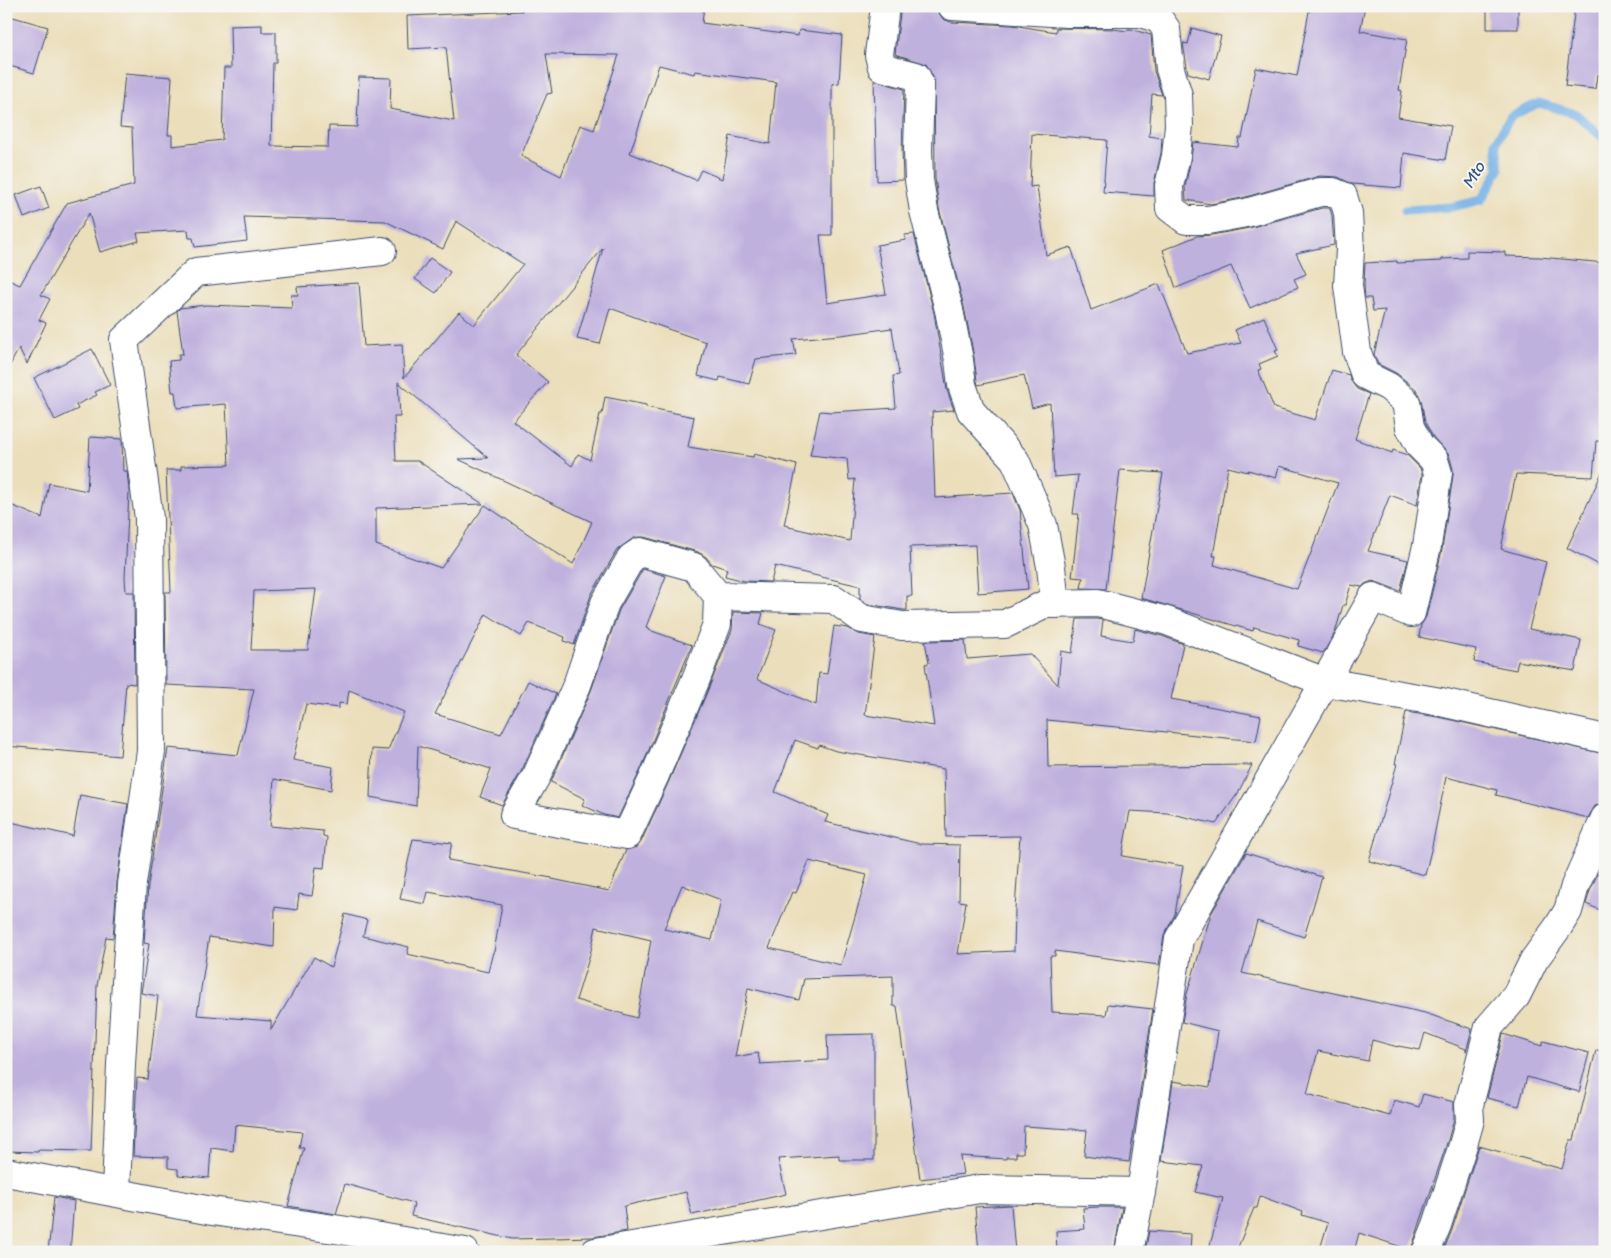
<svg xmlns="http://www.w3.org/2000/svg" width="1611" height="1258" viewBox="0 0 1611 1258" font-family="'Balsamiq Sans',sans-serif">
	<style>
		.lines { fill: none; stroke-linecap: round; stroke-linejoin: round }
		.stream { stroke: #75b0e6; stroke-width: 9 }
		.building { fill: #bfb1de; fill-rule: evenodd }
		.minor-casing { stroke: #3a496c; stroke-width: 30 }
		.minor { stroke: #fff; stroke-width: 28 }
		.labels { text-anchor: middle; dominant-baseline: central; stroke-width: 4; stroke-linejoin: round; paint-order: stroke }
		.water-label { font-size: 16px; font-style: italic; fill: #365687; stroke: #f6f6f2 }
	</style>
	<rect width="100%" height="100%" fill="#f6f6f2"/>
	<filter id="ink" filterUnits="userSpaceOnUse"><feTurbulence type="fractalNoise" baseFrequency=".02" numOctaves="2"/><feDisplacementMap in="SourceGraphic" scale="10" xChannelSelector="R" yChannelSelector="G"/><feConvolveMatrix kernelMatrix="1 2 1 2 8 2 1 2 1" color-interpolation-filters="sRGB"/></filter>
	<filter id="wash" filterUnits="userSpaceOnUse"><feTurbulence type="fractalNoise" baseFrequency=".0096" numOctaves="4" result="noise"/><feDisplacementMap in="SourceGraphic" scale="20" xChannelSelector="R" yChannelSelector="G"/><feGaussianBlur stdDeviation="1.12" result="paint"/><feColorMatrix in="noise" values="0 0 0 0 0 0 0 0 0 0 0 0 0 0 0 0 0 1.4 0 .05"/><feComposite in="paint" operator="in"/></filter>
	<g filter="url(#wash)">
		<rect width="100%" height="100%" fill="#ebdeba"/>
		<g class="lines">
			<polyline class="stream" points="1405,210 1452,207 1481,200 1499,170 1496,142 1511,116 1539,103 1576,114 1602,137 1605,141"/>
		</g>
		<g id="blocks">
			<g class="building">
				<path d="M594,6H624L666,12V6H704L702,23L798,36L799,30L842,35L839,83L832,84V235H820L827,303L886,294L877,245L906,240L905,235L914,234L934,313L947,390L954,410L932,412L935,498L1013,493L1020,510L1028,589L978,593L975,545L910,547L912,596H907V610H903L868,604L860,599V586L775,566L771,582L745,581L725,576L727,569L712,564L706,557L698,552L644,537H638L632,539L617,550L591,595L574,645L564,641L565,637L529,623L521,636L486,614L435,714L501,734L528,681L556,694L523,768L502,805L480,797L491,769L418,746L416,806L370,797L372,749L388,750L404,712L349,690L347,704L339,703V708L306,704L293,760L333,767L331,790L274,779L270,826L323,831V836L327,837L324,868L316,867L312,896L299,894L297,910L275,907L274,947L209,937L197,1015L271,1021V1030L314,957L331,967L345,914L367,920L363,936L409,947L407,954L488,972L493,952H494L502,905L428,892L425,904L400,899L413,839L452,843L448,860L552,878V879L609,891L626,850L637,847L641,842L669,781L710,685L732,630L733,612L763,613L760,624L776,630L757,679L816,705L819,673L827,674L834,626L848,628L859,634L875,637L865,715L934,726L925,664L929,663L925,641L965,640L967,659L1030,654L1058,685L1061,651L1072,653L1077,619H1096L1103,620L1101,636L1133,641L1135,629L1162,636L1183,644L1171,699L1261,716L1256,741L1047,720L1048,767L1252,765L1238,793L1216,824L1167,813L1130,811L1122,856L1183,866L1175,914L1164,936L1159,965L1055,951V956H1050L1052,1012L1106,1015L1108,1004L1153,1009L1129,1162L1084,1156L1087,1130L1024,1126L1023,1153H1016V1157H1006V1159L960,1156L963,1174L920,1179L897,1006H893V976L804,979L799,1000L748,988L735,1057L758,1053L760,1064L828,1060L827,1035L874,1034V1160H839V1155L778,1159L786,1194L692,1215L686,1192L624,1206L627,1231L593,1237L512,1239L411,1216L414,1204L410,1202L345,1184L336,1214L288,1206L304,1148H299L302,1132L235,1125L233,1151L211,1148L209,1178L178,1175V1169L168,1168V1157L133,1156L137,1078L148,1079L158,996L141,993L149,944L144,943L148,886L168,748L238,755L254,689L166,685L165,592H171L166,470H181V466L229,465L226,404L177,408L175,392H172L169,361L179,360V354H183L177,311L180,308L206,305L292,308L291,295H298L297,287L359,283L364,346L402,344L404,378L459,312L474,325L523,264L456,221L443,249L385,221L244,217L247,241L195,247L193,238H189L188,230L137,233L139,241L100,252L89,213L41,295L50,299L39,320L46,323L27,364L19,348L6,373V279L20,285L67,203L134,185L132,128L120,127L125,73L172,77L168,135H172V146L222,140L224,68H231L230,26L262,25V32H276V63H273L271,146L328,147L329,126L357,127L359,77L391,78L390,109L454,121L446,47L408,49L407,16L522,11V8L594,9ZM546,54L619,55L594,130L580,125L561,176L521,156L547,94L552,93ZM659,65L694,74L695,71L776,82L770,144L730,136L722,179L701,170L696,180L630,153ZM603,248L577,339L600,344L610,308L668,329L706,342L698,376L719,381L720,377L749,384L756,359L796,355L793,339L841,335L892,328L899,375L893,376L896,408L831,412L820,411L810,455L847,459L849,480L855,479L850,541L789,527V526L784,525L797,465L754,454L753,457L688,447L694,417L646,407V405L605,397L602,414H600L590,460L578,454L572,466L513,421L548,382L516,355ZM398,382L488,458L458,459L592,522L573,564L485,505L441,568L376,545V508L483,504L418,461H396L394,417H400ZM316,589L308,650H251L254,591ZM795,740L818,748L819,745L836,751L944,769L946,837L1020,836L1015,909L1014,951L958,954L966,902L959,901L960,845L921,844L825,822L828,815L775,792ZM809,861L867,875L841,965L769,948L792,892L796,893ZM682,885L721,900L712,940L664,929ZM596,927L651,940L637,1018L576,1000L590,955Z"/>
				<path d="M901,6L937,10L943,19L951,22L1012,25L1056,32V28L1113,29L1127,31L1128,29H1130L1151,35L1154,71L1162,95L1152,94L1149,136L1162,138L1161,153L1154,183V196L1103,192L1107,140L1032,134L1030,187L1037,186L1046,255L1071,247L1091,310L1159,284L1187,353L1241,343L1235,330L1264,317L1278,350L1275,351L1278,356L1259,364L1261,369L1258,370L1274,408L1315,420L1332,370L1349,375L1351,381L1357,389L1369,394L1355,439L1392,453L1393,450L1407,455L1420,468L1422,474L1417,505L1390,495L1368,551L1408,560L1400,591L1379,583L1372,581L1365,584L1362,587L1351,585L1345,605H1343L1335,633L1323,653L1298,646L1299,640L1254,627L1253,631L1141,598L1163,473L1120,470L1106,589L1081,588L1083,578L1072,577L1079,514H1073L1078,475L1054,477L1050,403L1032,408L1024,375L978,385L977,381L974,357L964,307L939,208L935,178L934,79L926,64L895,54ZM1279,466L1338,483L1297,589L1214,565L1216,556H1213L1228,467L1248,472V470L1276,478Z"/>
				<polygon points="1310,6 1365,6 1360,31 1407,39 1399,90 1402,91 1398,117 1451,126 1445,160 1404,153 1401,188 1352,184 1338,177 1320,176 1242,198 1211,204 1186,200 1185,187 1191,159 1193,142 1238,147 1239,138 1242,138 1256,68 1297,76"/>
				<rect x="1487" y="6" width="31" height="23"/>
				<polygon points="1575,6 1605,6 1605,55 1602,76 1597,75 1595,89 1565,86"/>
				<polygon points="6,15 48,27 34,73 6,65"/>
				<polygon points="1192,28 1221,36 1209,79 1188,73 1183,43 1188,44"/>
				<polygon points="874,80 904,89 902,150 903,180 877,181"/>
				<polygon points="41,186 49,208 24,218 16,195"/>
				<polygon points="1322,208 1330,208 1332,216 1334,245 1296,253 1306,274 1294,279 1298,287 1250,308 1231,266 1176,288 1163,250 1197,236 1211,235 1249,228"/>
				<polygon points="1467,251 1505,252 1505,256 1540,257 1605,263 1605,441 1596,441 1593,477 1516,474 1501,549 1546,562 1529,629 1581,640 1575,671 1518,661 1516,670 1474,662 1476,649 1419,637 1421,625 1426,617 1442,550 1453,475 1453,469 1449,455 1433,437 1425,422 1421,400 1416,389 1396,373 1378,364 1374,354 1385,310 1373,311 1371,298 1365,298 1364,285 1365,263 1397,261 1397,263 1442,261 1442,259 1467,258"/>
				<polygon points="430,258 450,272 436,293 415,279"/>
				<polygon points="92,349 110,385 95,392 97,395 76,405 78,409 55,420 34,378"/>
				<polygon points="90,437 122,439 123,471 127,471 129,491 125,578 126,592 134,592 135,684 126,683 120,756 6,746 6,503 42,518 49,483 87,491"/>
				<polygon points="1605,466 1605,568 1567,548"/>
				<polygon points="643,569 666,576 646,627 649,628 649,630 692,645 641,769 618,818 604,815 582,805 585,799 551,782 591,691 619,610"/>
				<polygon points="1406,712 1438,717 1605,754 1605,803 1595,806 1588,818 1496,795 1497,790 1446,777 1432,846 1425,875 1369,861 1397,764 1395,764"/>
				<polygon points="80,795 128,804 117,882 113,938 106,937 97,986 91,1151 38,1150 38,1152 6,1151 6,821 73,836"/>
				<polygon points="1246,853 1275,862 1275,863 1322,877 1304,937 1257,921 1242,973 1425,1013 1472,1029 1466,1052 1466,1049 1425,1033 1420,1050 1398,1046 1398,1047 1372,1040 1368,1061 1318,1051 1307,1094 1390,1116 1394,1100 1419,1107 1423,1094 1454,1102 1454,1118 1448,1140 1411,1250 1359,1233 1354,1252 1319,1252 1328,1223 1302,1215 1303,1212 1260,1196 1257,1208 1254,1208 1236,1252 1208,1252 1223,1198 1195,1192 1203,1166 1161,1161 1173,1081 1210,1087 1218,1031 1182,1022 1187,994 1211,914"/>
				<polygon points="1605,857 1605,912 1586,904 1590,891"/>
				<polygon points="1503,1034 1542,1046 1543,1041 1589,1053 1579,1092 1527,1077 1519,1106 1487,1098"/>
				<polygon points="1596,1050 1605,1051 1605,1252 1443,1252 1452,1230 1479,1146 1562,1169 1570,1140 1574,1140"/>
				<polygon points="54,1197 74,1201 70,1252 48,1252"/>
				<polygon points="1011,1205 1015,1252 979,1252 975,1207"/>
				<polygon points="1098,1207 1122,1207 1114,1252 1057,1252 1056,1231 1085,1229 1083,1208"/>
				<polygon points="1149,1231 1191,1234 1190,1252 1145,1252"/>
			</g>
		</g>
	</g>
	<g filter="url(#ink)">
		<use href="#blocks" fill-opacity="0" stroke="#3a496c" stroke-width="1"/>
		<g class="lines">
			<g class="minor-casing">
				<g id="minor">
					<polyline points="885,6 879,55 882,67 916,76 920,85 918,150 919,180 924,211 949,310 959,360 962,385 971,411 1015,460 1030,494 1043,525 1051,567 1055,604"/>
					<polyline points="952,6 1066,13 1141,13 1159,19 1166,29 1170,69 1178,95 1179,125 1176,156 1169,186 1170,208 1186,220 1208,220 1246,213 1320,192 1333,192 1343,196 1348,213 1350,249 1348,286 1357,352 1365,375 1389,387 1406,402 1410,427 1420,446 1434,460 1438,473 1427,546 1411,613 1373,597 1179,939 1141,1192 1129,1252"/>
					<polyline points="718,596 694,567 640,552 631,558 605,603 577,685 537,775 514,815 627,835 655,775 696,679 717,624 718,596 834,599 862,619 902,626 1005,624 1046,604 1098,603 1167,621 1325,682 1441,702 1605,739"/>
					<polyline points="6,1172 212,1211 341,1230 465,1252"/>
					<polyline points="116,1192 121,1064 132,884 151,751 149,518 124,340 196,272 382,251"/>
					<polyline points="595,1252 980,1189 1141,1192"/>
					<polyline points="1426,1252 1437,1225 1463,1145 1470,1120 1469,1105 1489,1027 1516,996 1534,960 1558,927 1568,911 1575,886 1605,818"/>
				</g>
			</g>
			<use href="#minor" class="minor"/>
		</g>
	</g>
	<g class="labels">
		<g class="water-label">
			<text transform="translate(1475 175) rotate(-58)">Mto</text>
		</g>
	</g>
	<rect width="1611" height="1258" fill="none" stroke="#f6f6f2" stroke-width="25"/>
</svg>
